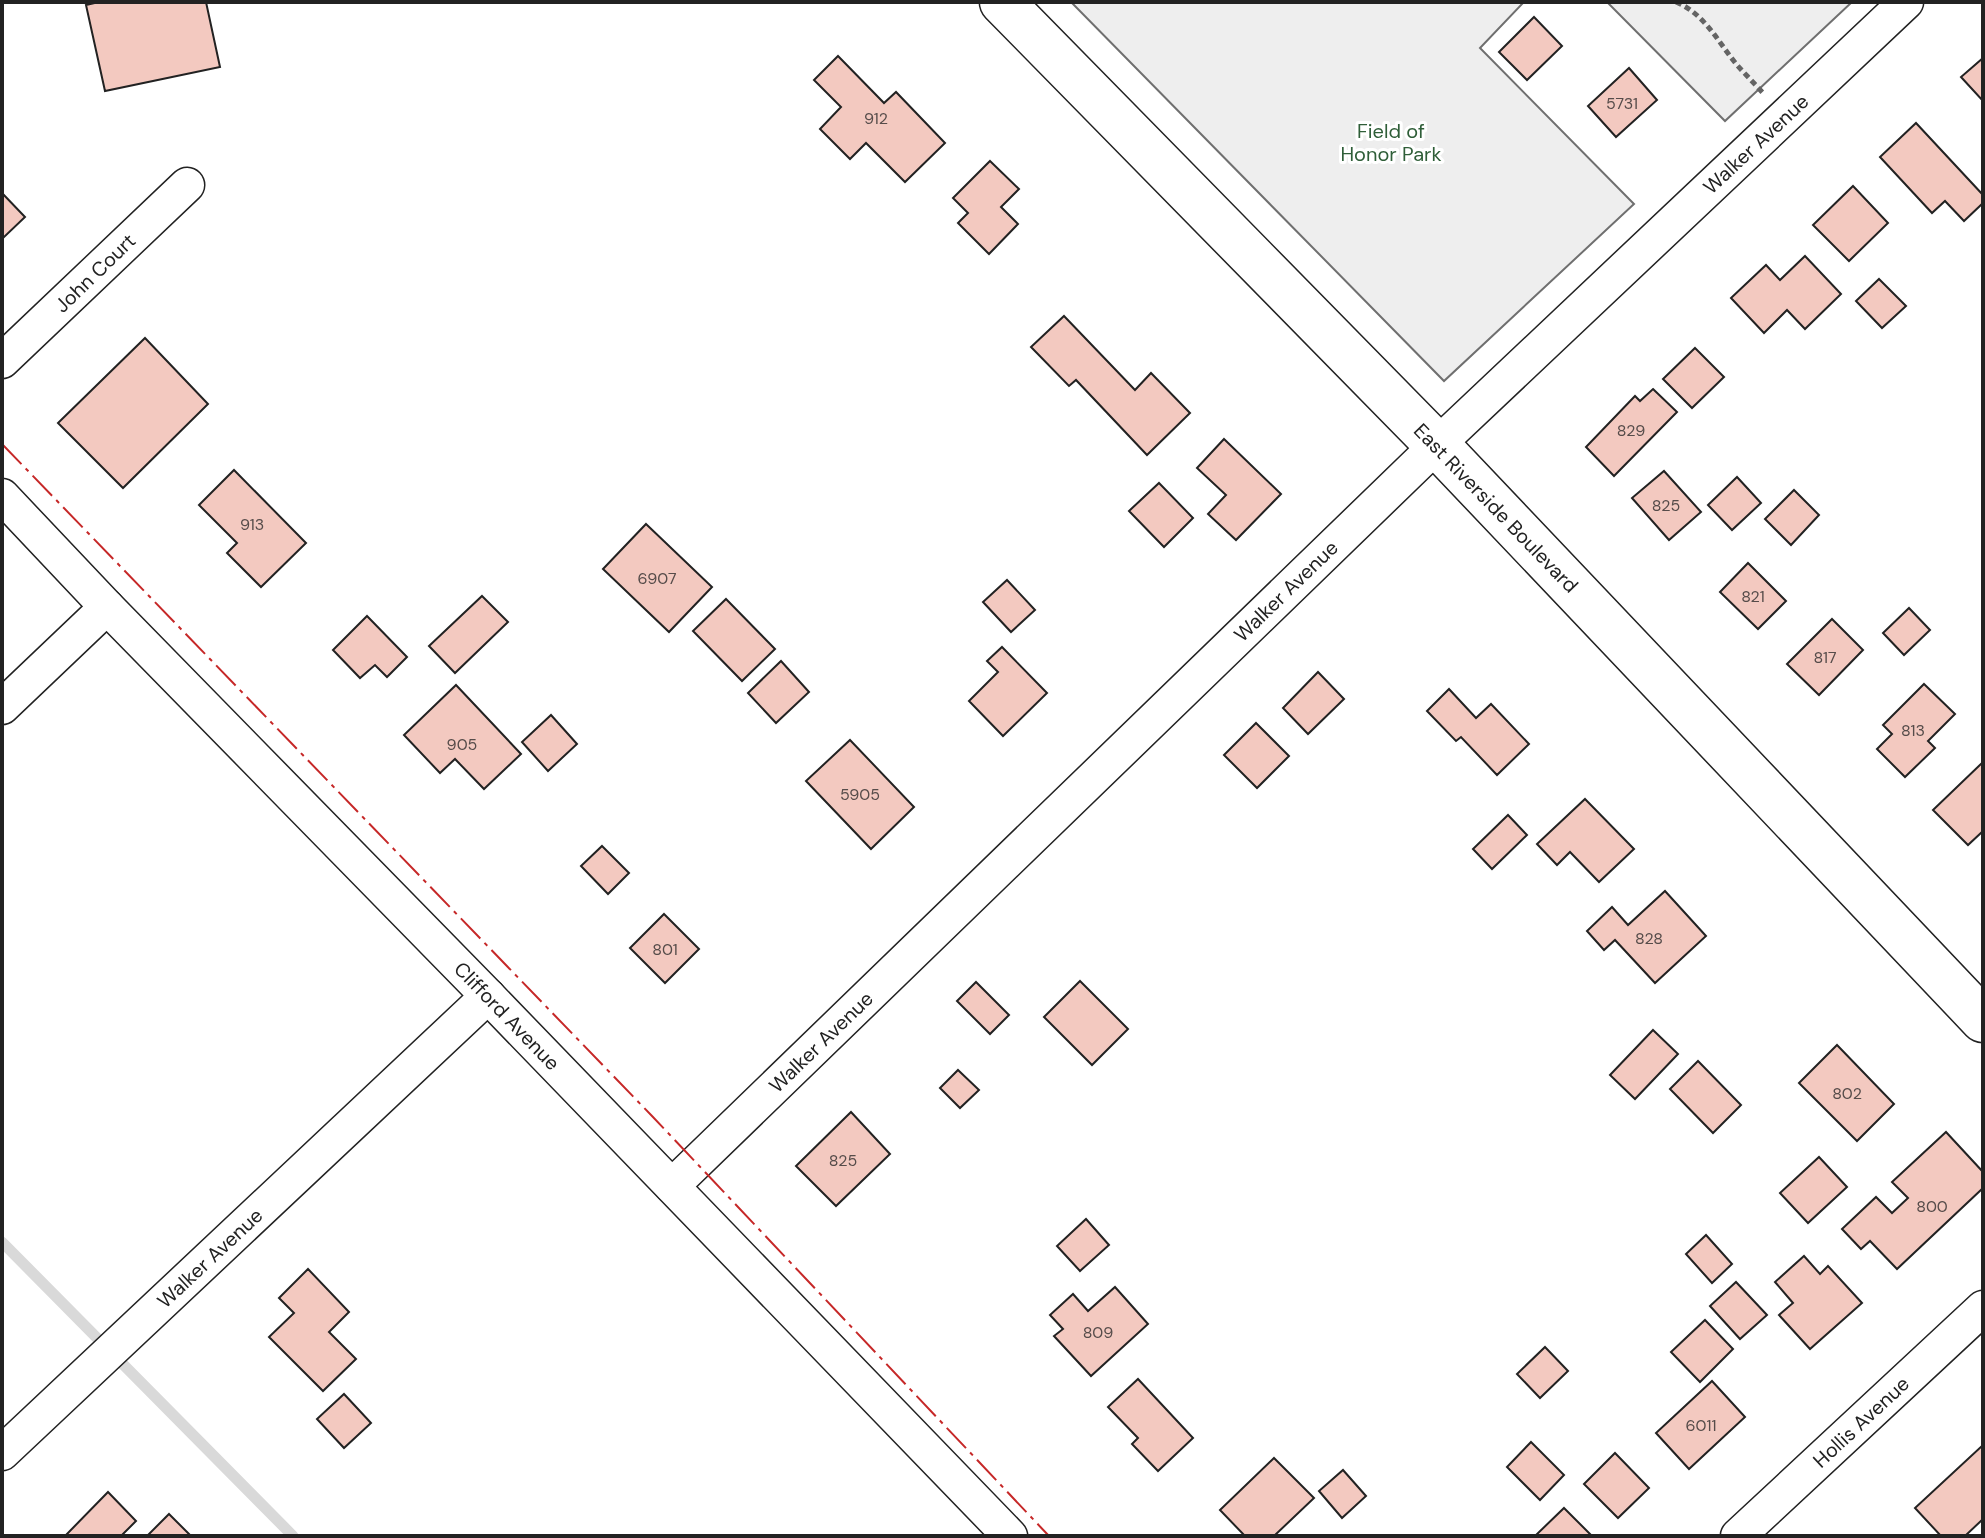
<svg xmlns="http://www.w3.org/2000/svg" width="1985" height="1538" viewBox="0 0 1985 1538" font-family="'DM Sans',sans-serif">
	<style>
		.green { fill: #eee; stroke: #6f6f6f; stroke-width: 2 }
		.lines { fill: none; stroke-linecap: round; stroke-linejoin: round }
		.stream { stroke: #d9d9d9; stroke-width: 11 }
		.building { fill: #f3c9c0; stroke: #222; stroke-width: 2 }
		.street-casing { stroke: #222; stroke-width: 37 }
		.primary-casing { stroke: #222; stroke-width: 47 }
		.path { stroke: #646464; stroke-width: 5; stroke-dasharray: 6 4; stroke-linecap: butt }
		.street { stroke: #fff; stroke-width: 34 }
		.primary { stroke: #fff; stroke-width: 44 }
		.power { stroke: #c62828; stroke-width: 2; stroke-dasharray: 28 6 4 6; stroke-linecap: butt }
		.labels { text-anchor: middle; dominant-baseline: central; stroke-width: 6; stroke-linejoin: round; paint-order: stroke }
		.number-label { font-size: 16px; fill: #564c4a }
		.park-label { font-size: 20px; fill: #2f5e38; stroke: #fff }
		.street-label { font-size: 20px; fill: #222; stroke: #fff }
	</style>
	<rect width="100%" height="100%" fill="#fff"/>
	<g class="green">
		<polygon points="1071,2 1524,2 1480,48 1634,204 1444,381"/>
		<polygon points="1607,2 1852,2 1725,121"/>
	</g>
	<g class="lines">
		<polyline class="stream" points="2,1242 293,1536"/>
	</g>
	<g class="building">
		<polygon points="99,2 206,2 220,67 105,91 86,5"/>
		<polygon points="1534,17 1562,46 1527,80 1499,52"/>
		<polygon points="838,56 884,103 896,92 945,143 905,182 866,143 850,159 820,129 841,107 814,80"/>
		<polygon points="1983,58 1983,101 1961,77"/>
		<polygon points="1629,68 1657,100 1616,137 1588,106"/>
		<polygon points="1916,123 1983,195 1983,203 1964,221 1945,201 1932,213 1880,157"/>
		<polygon points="990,161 1019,189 1001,207 1018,224 989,254 958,223 968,213 953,198"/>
		<polygon points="1853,186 1888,223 1849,261 1813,225"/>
		<polygon points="2,193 25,217 2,239"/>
		<polygon points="1805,256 1841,294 1805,329 1787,310 1764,333 1731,298 1766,265 1780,280"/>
		<polygon points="1879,279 1906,306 1882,328 1856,301"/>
		<polygon points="1064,316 1135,390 1151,373 1190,413 1147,455 1076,380 1069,386 1031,347"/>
		<polygon points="145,338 208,404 123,488 58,423"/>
		<polygon points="1695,348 1724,377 1692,408 1663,379"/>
		<polygon points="1653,389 1677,412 1614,476 1586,447 1635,396 1640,401"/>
		<polygon points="1224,439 1281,494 1236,540 1208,514 1226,495 1197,468"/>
		<polygon points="234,470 306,543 261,587 227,553 237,543 199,505"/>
		<polygon points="1664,471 1701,512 1669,540 1632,498"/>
		<polygon points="1737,477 1761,503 1732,530 1708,505"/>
		<polygon points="1159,483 1193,518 1164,547 1129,511"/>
		<polygon points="1794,490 1819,515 1791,545 1765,519"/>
		<polygon points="646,524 712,587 669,632 603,569"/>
		<polygon points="1748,563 1786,601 1758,629 1720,592"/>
		<polygon points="1007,580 1035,610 1011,632 983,602"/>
		<polygon points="482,596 508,622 455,673 429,646"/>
		<polygon points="726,599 775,649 742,681 693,631"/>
		<polygon points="1909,608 1930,630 1904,655 1883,633"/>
		<polygon points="367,616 407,657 387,677 375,665 360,678 333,650"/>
		<polygon points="1832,619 1863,650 1819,695 1787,664"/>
		<polygon points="1002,647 1047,693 1003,736 969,701 998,672 987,661"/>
		<polygon points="781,661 809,692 776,723 748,693"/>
		<polygon points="1318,672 1344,699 1308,734 1283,708"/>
		<polygon points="1924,684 1955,714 1928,741 1935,748 1905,777 1877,749 1892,734 1883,725"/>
		<polygon points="456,685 521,754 484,789 455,759 440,773 404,735"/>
		<polygon points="1449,689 1476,718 1491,704 1529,744 1497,775 1461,737 1456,741 1427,711"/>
		<polygon points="551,715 577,744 548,771 522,742"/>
		<polygon points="1256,723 1289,756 1257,788 1224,755"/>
		<polygon points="850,740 914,807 871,849 806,781"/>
		<polygon points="1983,762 1983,831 1968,845 1933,810"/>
		<polygon points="1585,799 1634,849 1599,882 1570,852 1557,865 1537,844"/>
		<polygon points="1508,815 1527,835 1492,869 1473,849"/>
		<polygon points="602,846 629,873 608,894 581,866"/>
		<polygon points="1665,891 1706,936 1655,983 1615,940 1604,950 1587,931 1612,907 1628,925"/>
		<polygon points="664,914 699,949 665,983 630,948"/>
		<polygon points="1080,981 1128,1029 1092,1065 1044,1017"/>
		<polygon points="976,982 1009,1015 990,1034 957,1001"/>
		<polygon points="1653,1030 1678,1054 1635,1099 1610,1075"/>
		<polygon points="1837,1045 1894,1104 1857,1141 1799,1083"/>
		<polygon points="1698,1061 1741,1105 1713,1133 1670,1089"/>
		<polygon points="958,1070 979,1090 960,1108 940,1088"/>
		<polygon points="851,1112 890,1154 836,1206 796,1166"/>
		<polygon points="1946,1132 1983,1172 1983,1188 1897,1269 1870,1241 1861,1249 1842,1229 1876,1197 1892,1213 1908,1198 1892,1182"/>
		<polygon points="1819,1157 1847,1187 1808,1223 1780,1193"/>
		<polygon points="1086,1219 1109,1245 1080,1271 1057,1246"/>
		<polygon points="1706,1235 1732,1264 1712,1283 1686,1254"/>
		<polygon points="1804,1256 1820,1274 1828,1266 1862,1303 1810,1349 1779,1315 1793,1303 1775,1282"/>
		<polygon points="308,1269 349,1312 329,1332 356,1359 323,1391 269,1337 294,1313 279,1298"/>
		<polygon points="1736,1282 1767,1315 1740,1339 1710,1306"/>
		<polygon points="1115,1287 1148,1324 1091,1376 1054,1336 1063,1329 1050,1315 1073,1294 1088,1311"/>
		<polygon points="1705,1320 1733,1349 1700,1382 1671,1352"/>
		<polygon points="1545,1347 1568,1371 1540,1398 1517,1374"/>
		<polygon points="1138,1379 1193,1438 1158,1471 1132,1444 1138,1438 1108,1407"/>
		<polygon points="1712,1381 1745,1417 1689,1469 1656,1433"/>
		<polygon points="344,1394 371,1423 344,1448 317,1419"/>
		<polygon points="1531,1442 1564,1475 1540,1500 1507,1467"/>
		<polygon points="1983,1445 1983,1519 1965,1536 1941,1536 1915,1508"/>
		<polygon points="1615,1453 1649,1488 1618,1518 1584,1484"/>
		<polygon points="1274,1458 1314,1498 1274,1536 1245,1536 1220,1510"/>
		<polygon points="1343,1470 1366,1496 1342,1518 1319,1491"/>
		<polygon points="108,1492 136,1521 121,1536 65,1536"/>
		<polygon points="1564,1508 1592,1536 1535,1536"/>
		<polygon points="169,1514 191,1536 148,1535"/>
	</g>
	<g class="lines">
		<g class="street-casing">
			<g id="street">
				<polyline points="2,361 187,185"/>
				<polyline points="2,496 107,607 488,996 1010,1536"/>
				<polyline points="2,707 107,607"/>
				<polyline points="672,1186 1437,445 1906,2"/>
				<polyline points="2,1453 488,996"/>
				<polyline points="1738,1536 1983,1308"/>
			</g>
		</g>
		<g class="primary-casing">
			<polyline id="primary" points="1002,2 1437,445 1983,1020"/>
		</g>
		<path class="path" d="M1676,2C1705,14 1718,42 1737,65C1745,74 1754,83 1763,93"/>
		<use href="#street" class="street"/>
		<use href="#primary" class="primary"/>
		<polyline class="power" points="2,444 652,1116 1049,1536"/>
	</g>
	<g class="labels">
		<g class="number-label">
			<text x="1622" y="103">5731</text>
			<text x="876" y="118">912</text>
			<text x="1631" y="430">829</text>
			<text x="1666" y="505">825</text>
			<text x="252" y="524">913</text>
			<text x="657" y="578">6907</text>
			<text x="1753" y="596">821</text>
			<text x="1825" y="657">817</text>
			<text x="1913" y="730">813</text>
			<text x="462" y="744">905</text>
			<text x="860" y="794">5905</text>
			<text x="1649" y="938">828</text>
			<text x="665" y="949">801</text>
			<text x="1847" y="1093">802</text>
			<text x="843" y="1160">825</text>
			<text x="1932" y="1206">800</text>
			<text x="1098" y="1332">809</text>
			<text x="1701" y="1425">6011</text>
		</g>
		<g class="park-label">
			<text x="1391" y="131">Field of<tspan x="1391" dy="23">Honor Park</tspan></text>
		</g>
		<g class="street-label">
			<text transform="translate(1756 144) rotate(-43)">Walker Avenue</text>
			<text transform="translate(95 273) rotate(-44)">John Court</text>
			<text transform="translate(1496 508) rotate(46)">East Riverside Boulevard</text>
			<text transform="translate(1286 591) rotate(-44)">Walker Avenue</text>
			<text transform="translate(507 1016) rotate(46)">Clifford Avenue</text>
			<text transform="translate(821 1042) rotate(-44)">Walker Avenue</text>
			<text transform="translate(210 1258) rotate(-43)">Walker Avenue</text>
			<text transform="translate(1861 1422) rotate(-43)">Hollis Avenue</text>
		</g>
	</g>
	<rect width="1985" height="1538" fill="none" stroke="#222222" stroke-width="8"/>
</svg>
